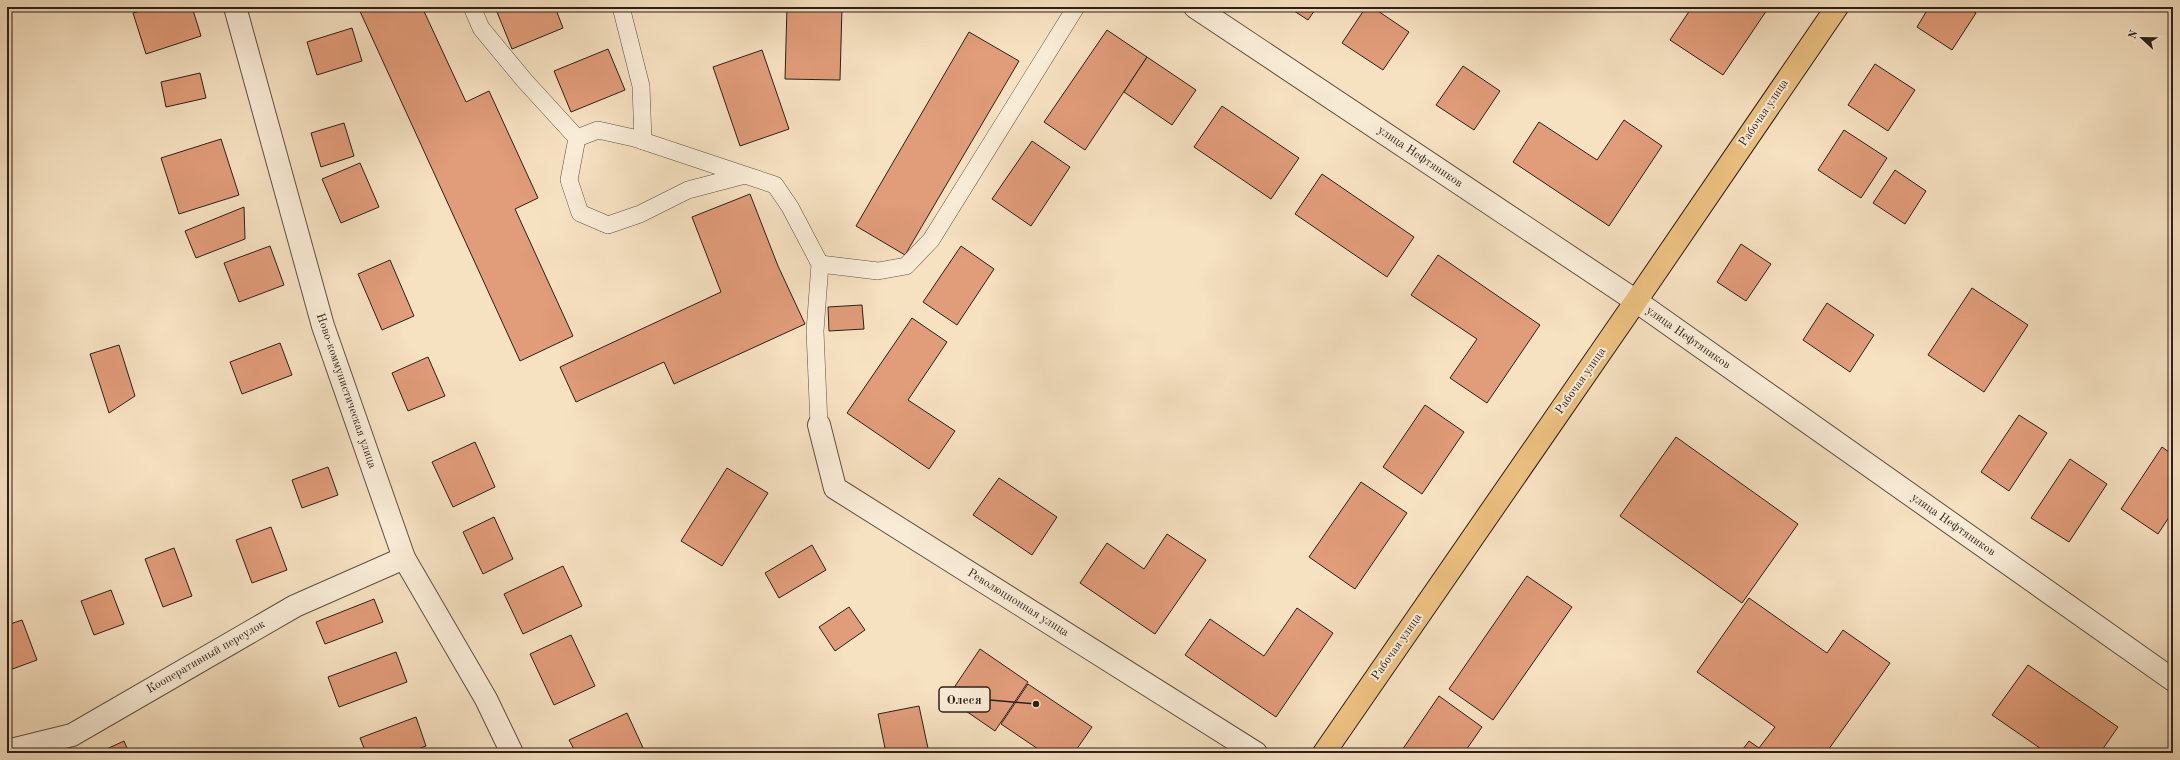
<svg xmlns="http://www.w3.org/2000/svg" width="2180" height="760" viewBox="0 0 2180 760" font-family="'Old Standard TT',serif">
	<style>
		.building { fill: #e19c79; stroke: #2c1f19 }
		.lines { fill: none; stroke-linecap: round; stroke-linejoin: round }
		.lane-casing { stroke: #5e5043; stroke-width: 18 }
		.street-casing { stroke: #5e5043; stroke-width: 24 }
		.primary-casing { stroke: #2c1f19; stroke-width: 24 }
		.lane { stroke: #f9ecd7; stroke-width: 17 }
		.street { stroke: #f9ecd7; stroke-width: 22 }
		.primary { stroke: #ebc080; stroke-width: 22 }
		.labels { text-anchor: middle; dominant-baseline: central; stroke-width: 4; stroke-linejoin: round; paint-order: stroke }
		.street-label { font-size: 12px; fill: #2c1f19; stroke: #f9ecd7 }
		.leader { fill: none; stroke: #2c1f19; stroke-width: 1.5 }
		.callout-dot { fill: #2c1f19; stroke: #f9ecd7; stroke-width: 1.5 }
		.callout { fill: #f9ecd7; stroke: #2c1f19; stroke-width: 1.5 }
		.callout-label { font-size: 13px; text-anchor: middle; font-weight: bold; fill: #2c1f19 }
	</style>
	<rect width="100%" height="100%" fill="#f6e1c1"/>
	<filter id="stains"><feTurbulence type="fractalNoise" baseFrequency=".005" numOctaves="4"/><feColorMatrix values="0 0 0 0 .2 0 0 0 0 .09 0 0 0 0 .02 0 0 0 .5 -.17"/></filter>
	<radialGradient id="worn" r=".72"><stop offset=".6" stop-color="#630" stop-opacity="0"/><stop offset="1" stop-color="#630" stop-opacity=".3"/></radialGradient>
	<g class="building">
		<polygon points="153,7 192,7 201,36 146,54 133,13"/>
		<polygon points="358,7 422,7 466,102 489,91 538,198 515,209 573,336 520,361"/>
		<polygon points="495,7 555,7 563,28 512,49"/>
		<polygon points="787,7 842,7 840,80 785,79"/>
		<polygon points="1288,7 1317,7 1308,20"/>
		<polygon points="1366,7 1372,7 1409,32 1383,70 1342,43"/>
		<polygon points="1692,7 1769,7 1723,75 1670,40"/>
		<polygon points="1929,7 1966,7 1976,13 1952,50 1917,27"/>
		<polygon points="352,28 362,61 317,75 307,42"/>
		<polygon points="1107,30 1147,57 1085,150 1044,122"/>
		<polygon points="969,32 1019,61 905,255 856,226"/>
		<polygon points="608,49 625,90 571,112 554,71"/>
		<polygon points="762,50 789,129 740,146 713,67"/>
		<polygon points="1147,57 1196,90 1172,125 1124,92"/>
		<polygon points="1875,64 1915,90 1888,131 1848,105"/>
		<polygon points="1463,66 1500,91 1474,130 1436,105"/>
		<polygon points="200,73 206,98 166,107 161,82"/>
		<polygon points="1222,106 1299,158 1271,199 1194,147"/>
		<polygon points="1624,120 1662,146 1609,226 1513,162 1539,122 1597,160"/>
		<polygon points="344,123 354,156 321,167 311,133"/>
		<polygon points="1844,130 1887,158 1861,198 1818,170"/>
		<polygon points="221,139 239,195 179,214 161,158"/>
		<polygon points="1032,141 1070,167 1031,226 992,199"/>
		<polygon points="360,163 379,207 341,223 322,179"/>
		<polygon points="1895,170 1926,191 1905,224 1873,203"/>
		<polygon points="1322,174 1414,237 1387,277 1295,214"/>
		<polygon points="750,194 778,266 805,324 674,384 664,362 576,402 560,367 721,292 692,217"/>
		<polygon points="244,207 245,239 196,258 185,231"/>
		<polygon points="1741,244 1771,264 1746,301 1717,282"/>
		<polygon points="270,246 284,285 239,302 224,263"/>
		<polygon points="961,246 994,269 957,325 923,302"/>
		<polygon points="1438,255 1540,325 1487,403 1450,378 1477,339 1411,295"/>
		<polygon points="390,260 414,316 382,330 358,274"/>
		<polygon points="1972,288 2028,325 1984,392 1928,355"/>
		<polygon points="1827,303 1874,335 1850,372 1803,340"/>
		<polygon points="862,305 864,329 829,331 828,307"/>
		<polygon points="912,318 947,342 908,400 955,431 929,469 847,413"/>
		<polygon points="280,343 292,375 242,394 230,362"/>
		<polygon points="119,345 135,396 109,413 90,354"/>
		<polygon points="428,357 445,396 408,411 392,373"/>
		<polygon points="1425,405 1464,432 1422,494 1383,467"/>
		<polygon points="2019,415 2047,433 2009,491 1981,472"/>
		<polygon points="1676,437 1798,524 1742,603 1620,516"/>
		<polygon points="475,442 495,487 453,507 432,462"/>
		<polygon points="2162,447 2173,455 2173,511 2158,534 2121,509"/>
		<polygon points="2070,459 2107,484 2069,542 2031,518"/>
		<polygon points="328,467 338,495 302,508 292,480"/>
		<polygon points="727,468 768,493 722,566 681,541"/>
		<polygon points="999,478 1057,517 1032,555 973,515"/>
		<polygon points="1361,482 1407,513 1355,589 1309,557"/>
		<polygon points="494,517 513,559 483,574 463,532"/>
		<polygon points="271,527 287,570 252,583 236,540"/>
		<polygon points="1167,534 1206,560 1155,634 1080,583 1107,543 1144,569"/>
		<polygon points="812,545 826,570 779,598 765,573"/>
		<polygon points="174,548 192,596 163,607 145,559"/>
		<polygon points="563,566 582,606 523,634 504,594"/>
		<polygon points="1527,576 1572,607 1493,720 1449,689"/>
		<polygon points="111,590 124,624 94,635 81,601"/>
		<polygon points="1749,598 1827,653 1843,630 1890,663 1826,753 1740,753 1749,741 1759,748 1775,727 1697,672"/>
		<polygon points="374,599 383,622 325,644 316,622"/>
		<polygon points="849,607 865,630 835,651 819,627"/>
		<polygon points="1297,608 1333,633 1276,717 1185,655 1210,619 1264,656"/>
		<polygon points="22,620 37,660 7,671 7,625"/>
		<polygon points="571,635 595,686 554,705 530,654"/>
		<polygon points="980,649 1028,682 995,731 947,698"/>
		<polygon points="396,652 407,682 339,707 328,677"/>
		<polygon points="2028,665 2118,727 2100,753 2047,753 1992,715"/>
		<polygon points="1028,684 1092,727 1074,753 1044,753 1001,724"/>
		<polygon points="1439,696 1482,727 1464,753 1400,753"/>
		<polygon points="919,706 929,753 886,753 878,714"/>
		<polygon points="627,713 644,750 637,753 576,753 569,740"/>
		<polygon points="416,717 426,746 408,753 366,753 360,738"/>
		<polygon points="124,741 129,753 98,753"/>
	</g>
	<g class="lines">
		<g class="lane-casing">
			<g id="lane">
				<polyline points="472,7 481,28 524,80 577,138"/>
				<polyline points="621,7 641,86 643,141"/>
				<polyline points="745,175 634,138 598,130 577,138 569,180 580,213 608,225 640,214 688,190 745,175 775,185 790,207 820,264 815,331 819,425"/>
				<polyline points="820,264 878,271 906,266 931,240 1076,7"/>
			</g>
		</g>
		<g class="street-casing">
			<g id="street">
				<polyline points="235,7 323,326 404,558 486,699 512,753"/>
				<polyline points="1195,7 1636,301 2173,680"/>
				<polyline points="819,425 835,488 1256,753"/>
				<polyline points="7,751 72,735 295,606 404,558"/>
			</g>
		</g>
		<g class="primary-casing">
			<polyline id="primary" points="1324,753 1636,301 1837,7"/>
		</g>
		<use href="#lane" class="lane"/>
		<use href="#street" class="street"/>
		<use href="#primary" class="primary"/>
	</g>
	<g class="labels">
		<g class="street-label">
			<text transform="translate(1764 113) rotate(-56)">Рабочая улица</text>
			<text transform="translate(1420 157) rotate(34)">улица Нефтяников</text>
			<text transform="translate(1688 338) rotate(35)">улица Нефтяников</text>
			<text transform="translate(1581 381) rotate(-55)">Рабочая улица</text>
			<text transform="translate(346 391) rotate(71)">Ново-коммунистическая улица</text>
			<text transform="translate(1953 525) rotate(35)">улица Нефтяников</text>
			<text transform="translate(1018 603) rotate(32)">Революционная улица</text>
			<text transform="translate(1397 647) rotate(-55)">Рабочая улица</text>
			<text transform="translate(206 657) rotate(-30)">Кооперативный переулок</text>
		</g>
	</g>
	<path class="leader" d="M1036 704L990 700"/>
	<circle class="callout-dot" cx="1036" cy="704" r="4"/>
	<rect class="callout" x="939" y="687" width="51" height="25" rx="4"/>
	<g class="callout-label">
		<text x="964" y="704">Олеся</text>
	</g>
	<rect width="2180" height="760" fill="none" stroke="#f6e1c1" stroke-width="24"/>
	<rect x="8" y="8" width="2164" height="744" fill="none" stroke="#2c1f19" stroke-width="2"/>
	<rect x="12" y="12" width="2156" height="736" fill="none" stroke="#2c1f19"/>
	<g transform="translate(2142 38) rotate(292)" stroke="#f9ecd7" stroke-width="3" paint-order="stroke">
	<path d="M0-3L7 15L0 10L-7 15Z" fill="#2c1f19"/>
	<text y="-6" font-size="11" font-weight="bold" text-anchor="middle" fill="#2c1f19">N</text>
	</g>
	<rect width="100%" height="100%" filter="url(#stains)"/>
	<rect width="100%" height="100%" fill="url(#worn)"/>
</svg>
